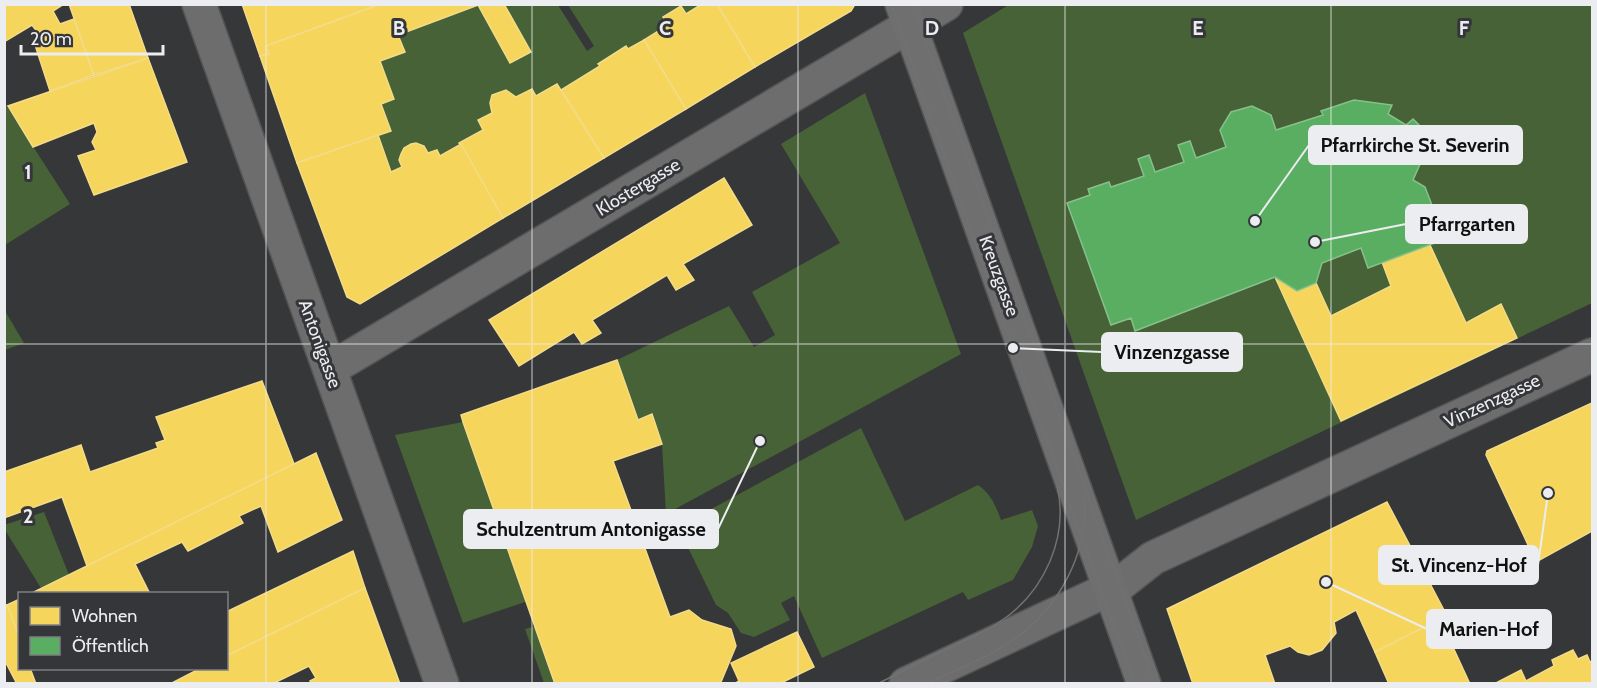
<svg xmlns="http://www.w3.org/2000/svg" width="1597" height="688" viewBox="0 0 1597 688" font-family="Cabin,sans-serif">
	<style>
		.green { fill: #476236 }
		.homes { fill: #f6d55c; stroke: #f3dc88; stroke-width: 1.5 }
		.public { fill: #5aae61; stroke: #86c18c; stroke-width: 1.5 }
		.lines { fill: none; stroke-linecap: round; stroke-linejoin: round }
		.street-casing { stroke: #545455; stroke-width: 36 }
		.secondary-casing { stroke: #545455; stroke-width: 36 }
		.street { stroke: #6d6d6e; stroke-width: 33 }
		.secondary { stroke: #706f70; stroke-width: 33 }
		.tram { stroke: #727272; stroke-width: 1.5 }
		.grid { fill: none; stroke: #ecedf0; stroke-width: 1.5; stroke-opacity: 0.55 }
		.labels { text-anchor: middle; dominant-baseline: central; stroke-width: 6; stroke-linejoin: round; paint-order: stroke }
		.street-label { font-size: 18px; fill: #ecedf0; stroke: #35363a }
		.grid-label { font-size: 20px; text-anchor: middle; font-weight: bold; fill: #ecedf0; stroke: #35363a; stroke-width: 6; stroke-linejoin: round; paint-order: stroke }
		.leader { fill: none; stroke: #ecedf0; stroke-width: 2 }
		.callout-dot { fill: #ecedf0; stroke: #35363a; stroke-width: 2 }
		.callout { fill: #ecedf0; stroke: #ecedf0; stroke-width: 2 }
		.callout-label { font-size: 20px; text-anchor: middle; font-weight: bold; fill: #111 }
	</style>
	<rect width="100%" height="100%" fill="#363739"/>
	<g class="green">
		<polygon points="1010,4 1592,5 1592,303 1136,520 963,33"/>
		<path d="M478,5L510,63L531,51L504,5H558L587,51L594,46L568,5H702L686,14L681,7L663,17L668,25L561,90L557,84L536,96L532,89L516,97L506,90L492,95L490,103L492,113L478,120L483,130L440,156L437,150L428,153L424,146C409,141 395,151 402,167L391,172L378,135L391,130L381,104L394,98L380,61L405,52L398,35Z"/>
		<polygon points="865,93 961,354 666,514 662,444 652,414 638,420 617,360 729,306 754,347 775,335 752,292 840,243 781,144"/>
		<polygon points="4,101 70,204 5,245 4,245"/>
		<polygon points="5,311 24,343 5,350 4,350"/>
		<polygon points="463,422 528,601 463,623 395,435"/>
		<path d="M861,428L905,521L978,485C991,494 996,506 1001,520L1032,510L1038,526L1032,547L1013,580L968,600L963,592L822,658L794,596L781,603L790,620L754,637L741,633L728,613L716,605L678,527Z"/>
		<polygon points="44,512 69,575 41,588 5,530 4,525"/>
		<polygon points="536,626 555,683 544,683 525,629"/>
	</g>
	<g class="homes">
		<polygon points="4,4 64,4 53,11 60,24 74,19 94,75 50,91 35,45 44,41 32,25 4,42"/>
		<polygon points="69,4 129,4 148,58 94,75"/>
		<polygon points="242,4 381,4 266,46 269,54 260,56"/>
		<polygon points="381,4 504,4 531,52 510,63 478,5 398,35 405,52 380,61 394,99 381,104 391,131 297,163 260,56 269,54 266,46"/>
		<polygon points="702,4 717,4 755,67 686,109 644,40 668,25 663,17 681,6 686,14"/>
		<polygon points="717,4 854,4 854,6 851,11 755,67"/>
		<polygon points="644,40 686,109 604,158 561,90 600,66 598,64 626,46 628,49"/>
		<polygon points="148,58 187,162 94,195 78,156 96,150 92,142 97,132 94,123 33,147 8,106"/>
		<polygon points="557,84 604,158 503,218 459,143 483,130 478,120 492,113 490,103 492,95 506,90 516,97 532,89 536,96"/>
		<polygon points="378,135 391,172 402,167 399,160 401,154 404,148 411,144 416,143 424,146 428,153 437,150 440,156 461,144 503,218 360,304 347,297 297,163"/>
		<polygon points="724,178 752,225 683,264 694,280 676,290 667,275 592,320 601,333 582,344 574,332 519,366 489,320"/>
		<polygon points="1430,245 1466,323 1501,304 1517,338 1341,421 1275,277 1297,291 1316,283 1331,316 1391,286 1382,262"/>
		<polygon points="617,360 638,420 652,414 662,444 613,461 670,617 689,610 702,620 731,629 736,646 721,682 718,684 555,684 463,422 461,415"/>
		<polygon points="262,381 294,464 87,566 62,497 4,518 4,472 81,445 90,472 158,448 156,443 165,440 156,417"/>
		<polygon points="1592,403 1592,531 1536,562 1486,455 1487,451"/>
		<polygon points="316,453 342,520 278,552 261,506 239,516 243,523 188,551 182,542 135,564 150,594 30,594"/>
		<polygon points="1387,502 1447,616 1375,652 1356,610 1334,622 1336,633 1322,650 1309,655 1298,652 1290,646 1265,655 1275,684 1193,684 1167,609"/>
		<polygon points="353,551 365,588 226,656 226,612"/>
		<polygon points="365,588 400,684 311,684 310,681 316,678 309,666 272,684 170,684 201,668 226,668 226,656"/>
		<polygon points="20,599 20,639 7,605"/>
		<polygon points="7,605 20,639 20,668 30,668 36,684 17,684 4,659 4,606"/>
		<polygon points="1440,619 1470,684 1389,684 1375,652"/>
		<polygon points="797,632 814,667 779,684 734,684 739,681 731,663"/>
		<polygon points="1573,650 1578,659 1587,655 1590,662 1592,661 1592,684 1494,684 1521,670 1526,681 1554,666 1552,660"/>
	</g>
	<polygon class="public" points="1354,100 1392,105 1388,114 1406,125 1413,119 1419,125 1412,131 1420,154 1429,153 1430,161 1421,162 1413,180 1425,187 1445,239 1368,268 1361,248 1322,263 1316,283 1297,291 1275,277 1135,331 1131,318 1111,325 1067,203 1090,195 1088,189 1109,182 1111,187 1144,176 1138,159 1149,155 1155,172 1184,162 1178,145 1190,141 1196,158 1226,147 1220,130 1231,112 1252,106 1271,115 1276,130 1323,115 1321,111"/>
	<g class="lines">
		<g class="street-casing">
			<g id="street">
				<polyline points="199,4 442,684"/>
				<polyline points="330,369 946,4"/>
				<polyline points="906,684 1120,584 1153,558 1592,355"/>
			</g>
		</g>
		<g class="secondary-casing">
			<polyline id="secondary" points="902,4 1144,684"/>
		</g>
		<use href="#street" class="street"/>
		<use href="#secondary" class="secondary"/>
		<g class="tram">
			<polyline points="891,4 985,270 1135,684"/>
			<polyline points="912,4 1155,684"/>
			<path d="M877,684C905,670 932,656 960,643C973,636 989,630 1001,621C1045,591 1069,537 1057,485"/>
			<path d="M926,684C956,670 987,658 1013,640C1058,610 1090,551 1084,496"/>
		</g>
	</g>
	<path class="grid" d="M266,4V684M532,4V684M798,4V684M1065,4V684M1331,4V684M4,344H1592"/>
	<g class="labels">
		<g class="street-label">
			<text transform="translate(638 187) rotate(-31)">Klostergasse</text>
			<text transform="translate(999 276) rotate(70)">Kreuzgasse</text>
			<text transform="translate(320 344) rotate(70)">Antonigasse</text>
			<text transform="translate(1492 401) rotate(-25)">Vinzenzgasse</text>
		</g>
	</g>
	<g class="grid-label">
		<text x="399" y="35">B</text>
		<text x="665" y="35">C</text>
		<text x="932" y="35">D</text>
		<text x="1198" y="35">E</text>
		<text x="1464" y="35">F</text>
		<text x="28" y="179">1</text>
		<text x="28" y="523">2</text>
	</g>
	<path class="leader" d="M1255 221L1309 145M1315 242L1406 224M1013 348L1102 352M760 441L718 529M1548 493L1538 565M1326 582L1427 629"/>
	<g class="callout-dot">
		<circle cx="1255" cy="221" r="6"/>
		<circle cx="1315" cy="242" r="6"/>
		<circle cx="1013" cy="348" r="6"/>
		<circle cx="760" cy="441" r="6"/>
		<circle cx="1548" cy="493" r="6"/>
		<circle cx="1326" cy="582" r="6"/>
	</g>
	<g class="callout">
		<rect x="1309" y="126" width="213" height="38" rx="6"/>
		<rect x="1406" y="205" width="121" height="38" rx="6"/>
		<rect x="1102" y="333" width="140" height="38" rx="6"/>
		<rect x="464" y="510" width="254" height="38" rx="6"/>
		<rect x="1379" y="546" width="159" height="38" rx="6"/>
		<rect x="1427" y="610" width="124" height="38" rx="6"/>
	</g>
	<g class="callout-label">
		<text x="1415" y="152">Pfarrkirche St. Severin</text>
		<text x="1467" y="231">Pfarrgarten</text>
		<text x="1172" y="359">Vinzenzgasse</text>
		<text x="591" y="536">Schulzentrum Antonigasse</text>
		<text x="1459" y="572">St. Vincenz-Hof</text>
		<text x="1489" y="636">Marien-Hof</text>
	</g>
	<rect width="1597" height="688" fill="none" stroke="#ecedf0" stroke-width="12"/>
	<rect x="18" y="592" width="210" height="78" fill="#35363a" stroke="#7e7f83" stroke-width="1.5"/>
	<rect x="30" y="607" width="30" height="18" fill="#f6d55c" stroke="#7e7f83" stroke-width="1.5"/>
	<text x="72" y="622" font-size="18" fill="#ecedf0">Wohnen</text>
	<rect x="30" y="637" width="30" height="18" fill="#5aae61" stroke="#7e7f83" stroke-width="1.5"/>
	<text x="72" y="652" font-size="18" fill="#ecedf0">Öffentlich</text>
	<path d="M21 45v9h142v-9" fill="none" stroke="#ecedf0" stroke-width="3"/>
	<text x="30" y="45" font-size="18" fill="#ecedf0" stroke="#35363a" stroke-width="4.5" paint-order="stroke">20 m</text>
</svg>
